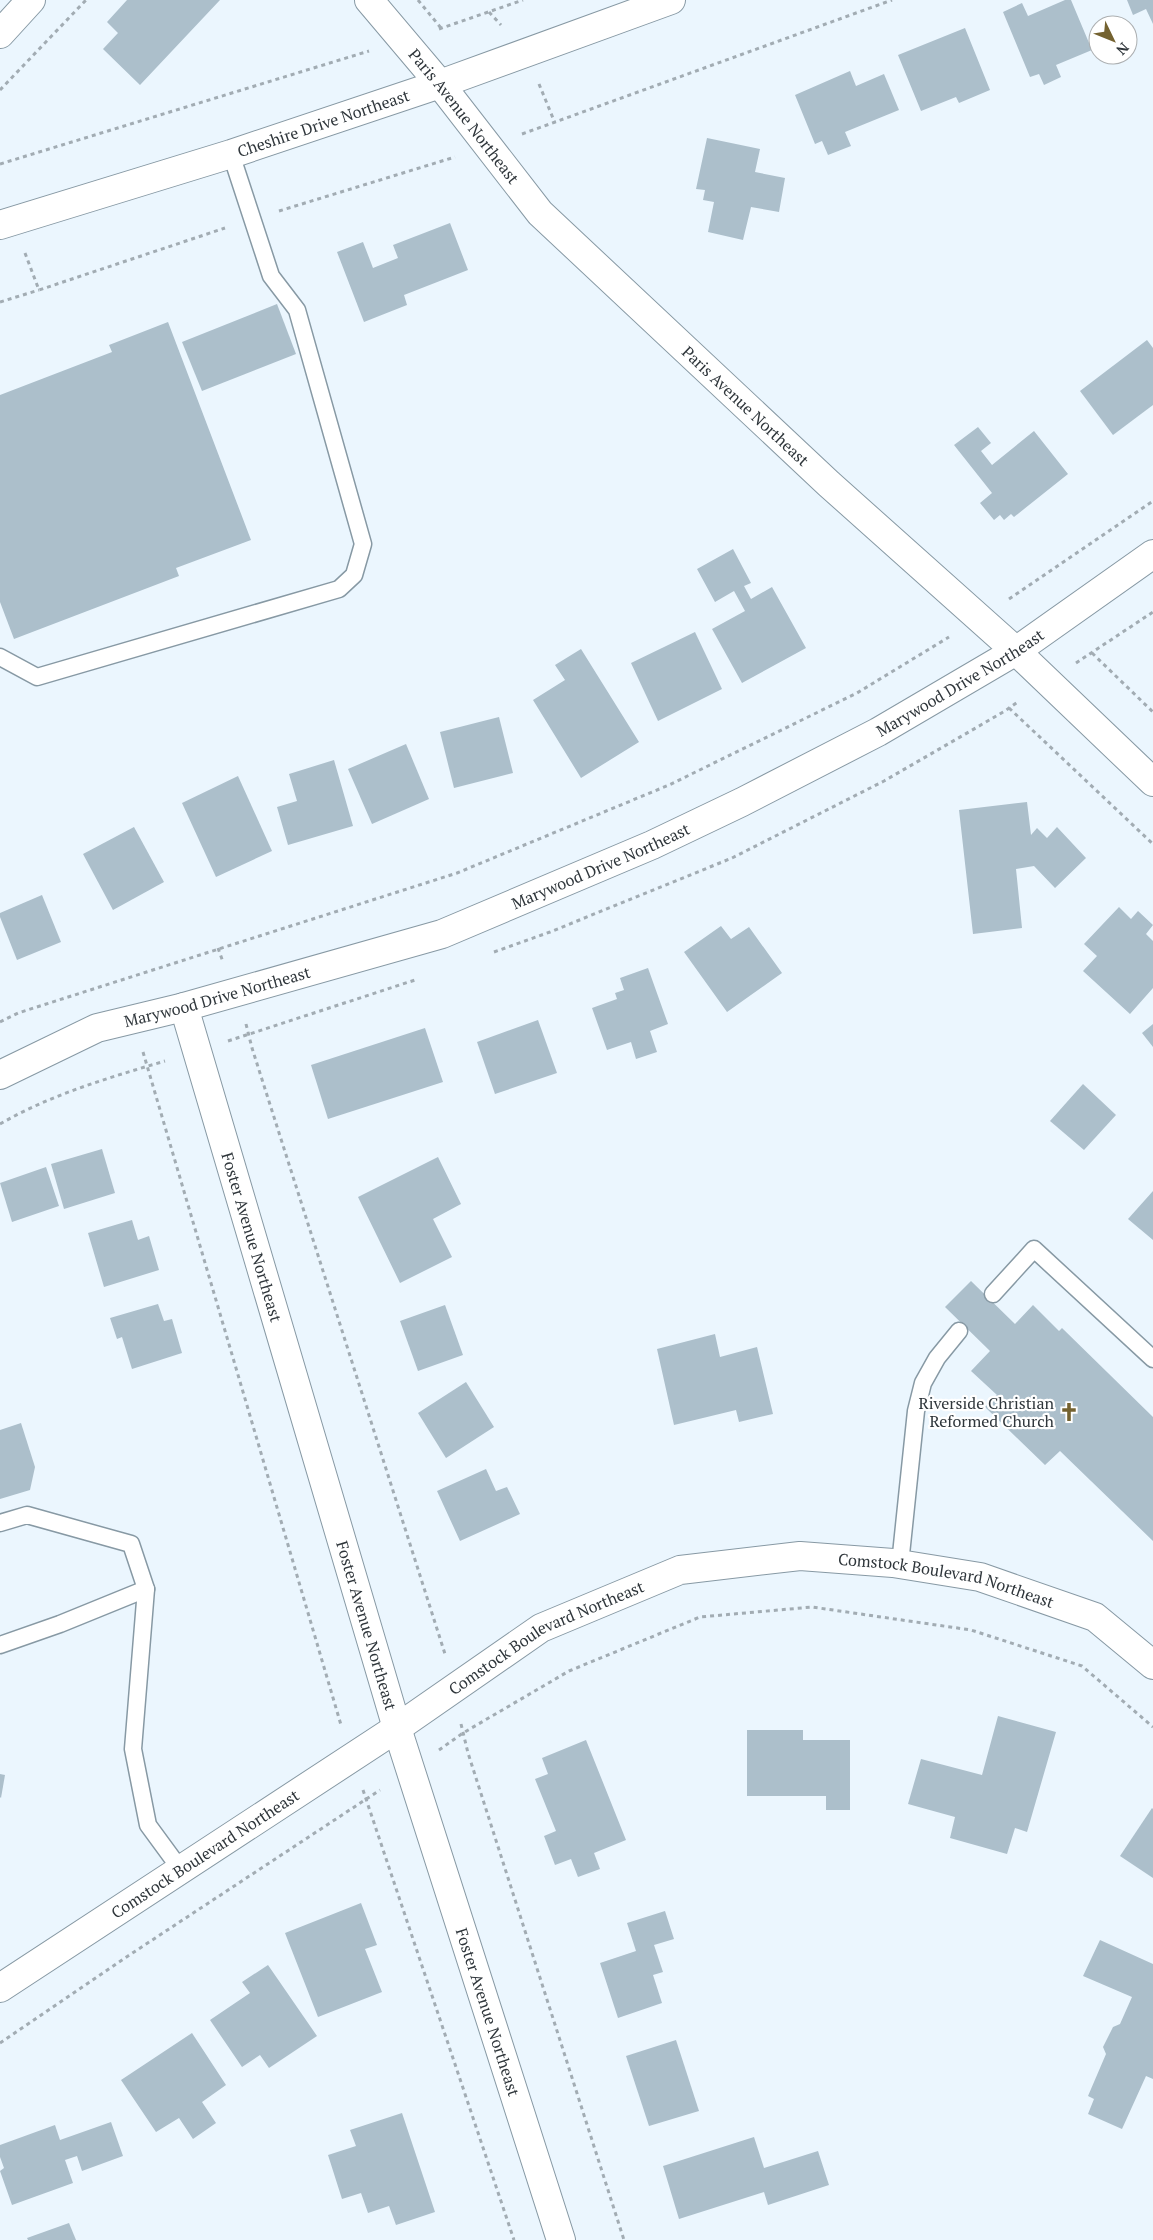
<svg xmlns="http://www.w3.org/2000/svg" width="1153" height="2240" viewBox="0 0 1153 2240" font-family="'PT Serif',serif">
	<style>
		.building { fill: #acbfcb }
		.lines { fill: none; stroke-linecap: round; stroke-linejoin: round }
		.service-casing { stroke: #8799a4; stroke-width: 19 }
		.minor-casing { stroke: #8799a4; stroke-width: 30 }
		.path { stroke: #a2acb3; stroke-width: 3; stroke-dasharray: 4 4; stroke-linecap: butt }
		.service { stroke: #fff; stroke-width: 16 }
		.minor { stroke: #fff; stroke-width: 28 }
		.labels { text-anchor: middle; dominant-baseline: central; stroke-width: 4.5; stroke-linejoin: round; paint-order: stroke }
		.street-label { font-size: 16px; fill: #2f363b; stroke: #fff }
		.poi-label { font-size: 16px; fill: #2f363b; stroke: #fff; text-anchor: end }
	</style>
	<rect width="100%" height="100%" fill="#ebf6fe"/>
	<g class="building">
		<polygon points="127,0 220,0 140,85 103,49 118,33 107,22"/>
		<polygon points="1065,0 1071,0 1092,50 1056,65 1061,77 1044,85 1039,74 1030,77 1003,12 1022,3 1028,16"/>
		<polygon points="1127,0 1153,0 1153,24 1146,9 1133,15"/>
		<polygon points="965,28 990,90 959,103 956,97 921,111 898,55"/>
		<polygon points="850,71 856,86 884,74 899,110 845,132 851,146 828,155 822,141 815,144 795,95"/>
		<polygon points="707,138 760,149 755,172 785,178 779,212 751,207 743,240 708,232 714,202 703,200 705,190 696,189"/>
		<polygon points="450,223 468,270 404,295 407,305 364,322 337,252 363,242 373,268 398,258 393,245"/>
		<polygon points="277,304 296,354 202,391 182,342"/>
		<polygon points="168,322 251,540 176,568 179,576 14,639 0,602 0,395 112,352 109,345"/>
		<polygon points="1147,340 1153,348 1153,405 1113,435 1080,391"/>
		<polygon points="978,427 991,443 981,451 992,465 1034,431 1068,474 1014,517 1011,514 1004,520 1000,515 994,520 980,503 992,493 954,445"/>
		<polygon points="733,549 751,583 744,586 751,599 772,587 806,648 742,683 712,629 745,611 734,591 715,602 697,569"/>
		<polygon points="695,632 722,689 658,721 631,663"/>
		<polygon points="581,649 639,742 581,778 533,700 565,680 555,665"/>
		<polygon points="499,717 513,773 454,788 440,732"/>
		<polygon points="406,744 429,799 372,824 348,769"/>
		<polygon points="334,760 353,826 288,845 277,807 297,801 289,774"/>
		<polygon points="238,776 272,851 216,877 182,803"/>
		<polygon points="1027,802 1031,835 1037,828 1047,838 1057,827 1086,858 1055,888 1034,866 1016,869 1022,928 973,934 959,810"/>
		<polygon points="134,827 164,882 113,910 83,854"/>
		<polygon points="42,895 61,942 17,960 0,917 0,913"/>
		<polygon points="1119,907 1131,919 1138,911 1153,925 1146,934 1153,941 1153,988 1130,1014 1083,971 1097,956 1084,944"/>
		<polygon points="721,926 731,939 749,927 782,973 727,1012 684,952"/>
		<polygon points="648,968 668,1024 650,1031 657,1052 636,1059 631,1042 607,1050 592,1008 617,999 615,993 624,990 620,978"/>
		<polygon points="538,1020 557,1073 495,1094 477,1042"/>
		<polygon points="1153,1024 1153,1047 1142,1033"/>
		<polygon points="425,1028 443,1082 328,1119 311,1065"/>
		<polygon points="1083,1084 1116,1115 1084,1150 1050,1121"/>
		<polygon points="102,1149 115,1193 64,1209 51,1164"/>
		<polygon points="438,1157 461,1204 433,1219 452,1257 400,1283 358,1197"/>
		<polygon points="46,1167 59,1206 12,1222 0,1183"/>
		<polygon points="1153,1191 1153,1240 1128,1219"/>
		<polygon points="132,1220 138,1240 149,1236 159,1270 104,1287 88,1233"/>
		<polygon points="971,1281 1015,1324 1033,1305 1059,1331 1062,1328 1153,1417 1153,1541 1060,1451 1045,1465 985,1407 997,1395 971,1371 990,1351 945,1307"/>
		<polygon points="158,1304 164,1321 172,1319 182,1353 132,1369 122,1337 117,1339 110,1318"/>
		<polygon points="445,1305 463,1355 418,1371 400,1321"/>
		<polygon points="715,1334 720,1357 757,1347 773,1414 739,1422 736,1410 674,1425 657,1349"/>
		<polygon points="466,1382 494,1427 446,1458 418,1413"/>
		<polygon points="21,1423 35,1467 30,1490 0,1499 0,1430"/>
		<polygon points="486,1469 496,1491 507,1487 520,1514 460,1541 437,1491"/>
		<polygon points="998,1716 1056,1732 1027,1832 1015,1828 1007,1854 950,1838 955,1817 908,1804 921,1759 982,1775"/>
		<polygon points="747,1730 803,1730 803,1740 850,1740 850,1810 826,1810 826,1796 747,1796"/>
		<polygon points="586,1740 626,1840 594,1853 600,1869 578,1877 571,1859 555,1865 544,1836 556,1831 535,1779 548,1774 542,1758"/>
		<polygon points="0,1774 5,1775 1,1798 0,1797"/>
		<polygon points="1152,1808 1153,1809 1153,1878 1120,1856"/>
		<polygon points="361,1903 377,1945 365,1949 382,1992 318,2017 285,1933"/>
		<polygon points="665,1911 674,1939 654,1945 663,1972 653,1975 662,2003 618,2018 600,1963 636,1951 627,1923"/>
		<polygon points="1100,1940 1153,1964 1153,2079 1146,2076 1122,2129 1088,2114 1094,2099 1088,2096 1106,2054 1103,2047 1113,2027 1120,2024 1132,1997 1083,1976"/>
		<polygon points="268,1965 317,2036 269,2068 260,2055 242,2067 210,2020 250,1993 242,1982"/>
		<polygon points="192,2033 226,2085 202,2102 216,2123 193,2139 179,2118 156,2132 121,2080"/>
		<polygon points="676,2040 699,2111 649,2126 626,2056"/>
		<polygon points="402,2113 435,2212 396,2225 389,2206 368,2213 361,2193 342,2199 328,2155 356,2146 350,2130"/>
		<polygon points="111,2122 123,2156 82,2171 77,2156 65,2160 73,2183 12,2205 0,2171 4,2168 0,2157 0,2145 55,2125 60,2140"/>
		<polygon points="754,2137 764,2168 818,2151 829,2185 768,2205 764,2192 679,2219 663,2166"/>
		<polygon points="69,2223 76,2240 28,2240 27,2238"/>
	</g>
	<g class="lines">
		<g class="service-casing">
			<g id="service">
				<polyline points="0,657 37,677 339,589 354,575 363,544 297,310 271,276 231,154"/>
				<polyline points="993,1294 1034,1249 1153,1359"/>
				<polyline points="0,1523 27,1515 131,1544 146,1589 133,1749 148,1825 181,1870"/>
				<polyline points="900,1564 916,1411 923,1383 937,1358 959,1331"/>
				<polyline points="0,1645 60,1624 146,1589"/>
			</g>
		</g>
		<g class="minor-casing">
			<g id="minor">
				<path id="s1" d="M369,0L440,84L540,213L829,484L1016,651L1153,782"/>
				<polyline points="0,34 31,0"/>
				<path id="s2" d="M0,225L231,154L440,84L671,0"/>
				<path id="s3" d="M184,1007L397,1728L561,2240"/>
				<path id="s4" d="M0,1075L97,1028L184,1007L442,934L652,845L742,802L878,732L1016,651L1153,554"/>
				<path id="s5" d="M0,1988L397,1728L541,1628L680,1570L800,1556L893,1563L980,1577L1095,1617L1153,1665"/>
			</g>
		</g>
		<g class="path">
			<polyline points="418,0 441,28"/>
			<polyline points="489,12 501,25"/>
			<polyline points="439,29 523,0"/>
			<polyline points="539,84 555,123"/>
			<polyline points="0,90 86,0"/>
			<polyline points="522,134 892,0"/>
			<polyline points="0,164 369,51"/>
			<polyline points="279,211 455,157"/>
			<polyline points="25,253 39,290 225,228"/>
			<polyline points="0,302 39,290"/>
			<polyline points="1009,599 1153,501"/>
			<polyline points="1092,653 1153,712"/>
			<polyline points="1076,663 1153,612"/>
			<polyline points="1009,708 1153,844"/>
			<polyline points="218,948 223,962"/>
			<polyline points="494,952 550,932 732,858 884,781 1005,711 1019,701"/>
			<polyline points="0,1022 18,1013 457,873 669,785 857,693 949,637"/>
			<polyline points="246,1024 252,1048 445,1654"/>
			<polyline points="228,1041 415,980"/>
			<polyline points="143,1052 341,1725"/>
			<path d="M0,1124C52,1094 108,1078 165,1061"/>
			<polyline points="461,1724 468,1753 624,2240"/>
			<polyline points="439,1750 463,1733 569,1671 700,1617 812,1607 971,1630 1082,1666 1153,1727"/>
			<polyline points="363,1790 514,2240"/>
			<polyline points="0,2043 128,1956 380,1790"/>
		</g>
		<use href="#service" class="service"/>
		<use href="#minor" class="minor"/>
	</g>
	<defs>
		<g id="church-bare" transform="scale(1.5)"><path d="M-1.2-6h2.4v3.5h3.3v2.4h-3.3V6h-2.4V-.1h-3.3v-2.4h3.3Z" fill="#746230" stroke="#fff" stroke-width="2.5" paint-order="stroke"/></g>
	</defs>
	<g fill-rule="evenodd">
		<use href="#church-bare" x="1069" y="1412"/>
	</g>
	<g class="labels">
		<g class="street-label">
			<text stroke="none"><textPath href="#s1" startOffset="150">Paris Avenue Northeast</textPath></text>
			<text stroke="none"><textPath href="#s2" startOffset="339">Cheshire Drive Northeast</textPath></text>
			<text stroke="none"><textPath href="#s1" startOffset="555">Paris Avenue Northeast</textPath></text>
			<text stroke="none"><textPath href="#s4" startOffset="1042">Marywood Drive Northeast</textPath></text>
			<text stroke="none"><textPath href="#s4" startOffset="638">Marywood Drive Northeast</textPath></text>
			<text stroke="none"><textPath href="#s4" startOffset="232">Marywood Drive Northeast</textPath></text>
			<text stroke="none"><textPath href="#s3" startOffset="240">Foster Avenue Northeast</textPath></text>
			<text stroke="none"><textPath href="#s5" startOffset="1070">Comstock Boulevard Northeast</textPath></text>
			<text stroke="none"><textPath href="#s3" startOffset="645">Foster Avenue Northeast</textPath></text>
			<text stroke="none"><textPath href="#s5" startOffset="650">Comstock Boulevard Northeast</textPath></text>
			<text stroke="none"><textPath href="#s5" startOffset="245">Comstock Boulevard Northeast</textPath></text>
			<text stroke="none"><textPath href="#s3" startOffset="1050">Foster Avenue Northeast</textPath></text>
		</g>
		<g class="poi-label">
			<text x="1054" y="1403">Riverside Christian<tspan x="1054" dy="18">Reformed Church</tspan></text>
		</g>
	</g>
	<g transform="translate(1113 40) rotate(133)"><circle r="24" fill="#ffffff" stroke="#acafb1"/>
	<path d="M0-4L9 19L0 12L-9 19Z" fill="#746230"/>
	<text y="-8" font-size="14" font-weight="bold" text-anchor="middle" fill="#2f363b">N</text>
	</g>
</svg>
